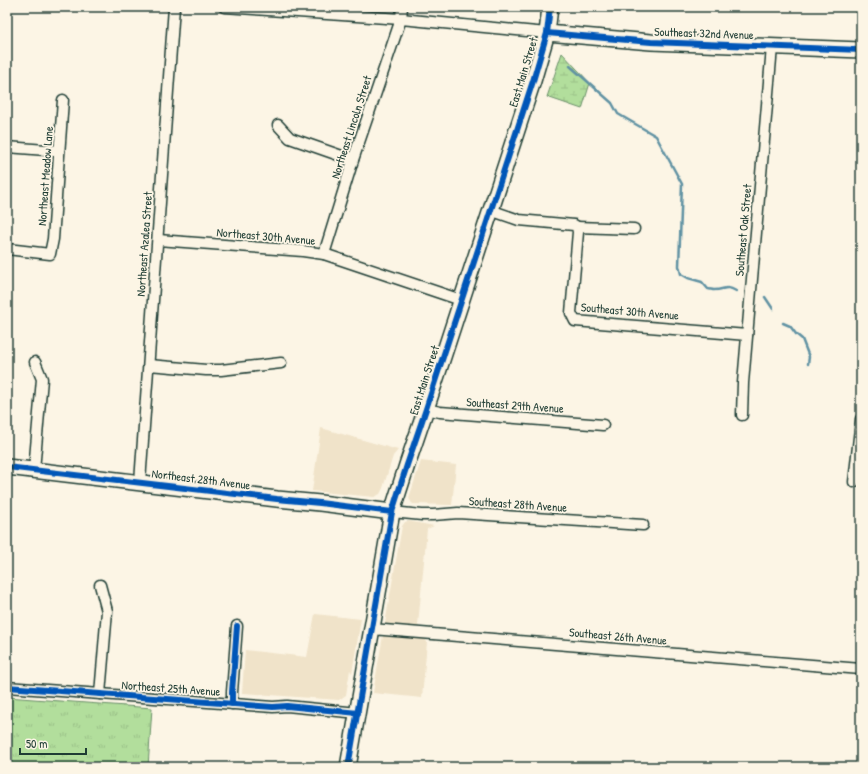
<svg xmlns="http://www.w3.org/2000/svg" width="868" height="774" viewBox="0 0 868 774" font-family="'Patrick Hand',sans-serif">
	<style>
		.built { fill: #f0e3c9 }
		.wetland { fill: url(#wetland-marsh); stroke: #688e68 }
		.park { fill: url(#park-tufts); stroke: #688e68 }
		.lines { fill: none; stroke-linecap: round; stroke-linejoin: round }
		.stream { stroke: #6192a3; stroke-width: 2.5 }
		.street-casing { stroke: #1f3d34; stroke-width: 13 }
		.secondary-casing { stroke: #1f3d34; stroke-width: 18 }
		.street { stroke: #fcf5e5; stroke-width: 10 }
		.secondary { stroke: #fcf5e5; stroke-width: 15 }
		.cycleway-casing { stroke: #fcf5e5; stroke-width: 8 }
		.cycleway { stroke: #0057b8; stroke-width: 6 }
		.labels { text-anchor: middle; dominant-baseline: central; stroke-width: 3.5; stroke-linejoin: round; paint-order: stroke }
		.street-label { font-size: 12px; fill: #1f3d34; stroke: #fcf5e5 }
	</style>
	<defs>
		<pattern id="wetland-marsh" width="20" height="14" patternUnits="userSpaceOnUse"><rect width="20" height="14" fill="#b2de9c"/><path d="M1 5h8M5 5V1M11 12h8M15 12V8" fill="none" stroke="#99bf87"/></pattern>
		<pattern id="park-tufts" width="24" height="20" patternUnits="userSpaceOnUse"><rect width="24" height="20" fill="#b2de9c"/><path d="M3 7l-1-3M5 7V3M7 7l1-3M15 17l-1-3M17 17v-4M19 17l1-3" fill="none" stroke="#99bf87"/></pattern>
	</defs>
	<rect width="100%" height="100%" fill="#fcf5e5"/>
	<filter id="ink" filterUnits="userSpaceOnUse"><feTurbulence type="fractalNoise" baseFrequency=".025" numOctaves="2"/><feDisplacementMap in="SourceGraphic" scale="8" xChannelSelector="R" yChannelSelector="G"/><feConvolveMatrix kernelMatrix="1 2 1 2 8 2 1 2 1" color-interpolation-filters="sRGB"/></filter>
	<g filter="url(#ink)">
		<g class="built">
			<polygon points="321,428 398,450 393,456 383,488 380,494 374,497 312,491"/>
			<polygon points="421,461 456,465 452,505 413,504 411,502 409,498"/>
			<polygon points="408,521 434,526 427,529 418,625 427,642 422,698 373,693 402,526 405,522"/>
			<polygon points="315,614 361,619 352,673 350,670 346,695 339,700 242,693 245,650 307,657"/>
		</g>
		<polygon class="wetland" points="562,53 590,83 582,109 547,97"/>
		<polygon class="park" points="7,697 152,708 148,767 7,767"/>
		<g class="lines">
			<g class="stream">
				<path d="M570,66L612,103L618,114L656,136L682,184L679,266L681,274L688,278L702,282L708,289C710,289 712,290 714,290C725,290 725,285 736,291"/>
				<polyline points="765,297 773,309"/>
				<polyline points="783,323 790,326 796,334 802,339 809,357 808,364"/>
			</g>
			<g class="street-casing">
				<g id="street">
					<polyline points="224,7 401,19 547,33"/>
					<polyline points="278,125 290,138 353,160"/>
					<polyline points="7,147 59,151"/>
					<polyline points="490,210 519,220 574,225 577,227 578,232 571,313 575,321 747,335"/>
					<polyline points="577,227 634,229"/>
					<polyline points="158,240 303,251 324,254 461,300"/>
					<polyline points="7,249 50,254 53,239 63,100"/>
					<polyline points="324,254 353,160 401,19 402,7"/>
					<polyline points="149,365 206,370 221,370 281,363"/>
					<polyline points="426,409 440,412 603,425"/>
					<polyline points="742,415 743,383 772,47"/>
					<polyline points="34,470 42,379 35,362"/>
					<polyline points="140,482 174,7"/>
					<polyline points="854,482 861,419"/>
					<polyline points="392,512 422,515 433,515 458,513 643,525"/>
					<polyline points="100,585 107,611 100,694"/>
					<polyline points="372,629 861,669"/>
					<polyline points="7,687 273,707 287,706 358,713"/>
					<polyline points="232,704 232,692 237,626"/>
				</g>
			</g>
			<g class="secondary-casing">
				<g id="secondary">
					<polyline points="547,33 651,42 861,50"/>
					<polyline points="7,467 277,499 320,503 392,512"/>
					<polyline points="348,767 392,512 407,465 426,409 533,81 547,33 550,7"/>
				</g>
			</g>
			<use href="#street" class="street"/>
			<use href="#secondary" class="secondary"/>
			<g class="cycleway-casing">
				<g id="cycleway">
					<polyline points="547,33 651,42 861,50"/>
					<polyline points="7,467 277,499 320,503 392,512"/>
					<polyline points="7,687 273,707 287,706 358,713"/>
					<polyline points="232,704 232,692 237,626"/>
					<polyline points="348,767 392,512 407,465 426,409 533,81 547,33 550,7"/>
				</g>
			</g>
			<use href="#cycleway" class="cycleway"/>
		</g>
	</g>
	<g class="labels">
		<g class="street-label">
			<text transform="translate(704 33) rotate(2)">Southeast 32nd Avenue</text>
			<text transform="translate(523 72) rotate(-73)">East Main Street</text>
			<text transform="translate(351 127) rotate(-72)">Northeast Lincoln Street</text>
			<text transform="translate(45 176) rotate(-86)">Northeast Meadow Lane</text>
			<text transform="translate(743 230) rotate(-85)">Southeast Oak Street</text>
			<text transform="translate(266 236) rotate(5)">Northeast 30th Avenue</text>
			<text transform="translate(144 244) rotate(-86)">Northeast Azalea Street</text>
			<text transform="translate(630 311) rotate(5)">Southeast 30th Avenue</text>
			<text transform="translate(424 380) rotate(-72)">East Main Street</text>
			<text transform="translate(515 405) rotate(4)">Southeast 29th Avenue</text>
			<text transform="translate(201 479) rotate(7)">Northeast 28th Avenue</text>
			<text transform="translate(518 504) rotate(4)">Southeast 28th Avenue</text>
			<text transform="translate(618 636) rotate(5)">Southeast 26th Avenue</text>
			<text transform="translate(171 688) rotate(4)">Northeast 25th Avenue</text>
		</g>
	</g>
	<rect width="868" height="774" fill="none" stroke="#fcf5e5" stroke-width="24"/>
	<rect x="12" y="12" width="844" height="750" fill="none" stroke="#1f3d34" stroke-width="1.5" filter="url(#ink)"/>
	<path d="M20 748v6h66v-6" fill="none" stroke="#1f3d34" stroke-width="2"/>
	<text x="26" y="748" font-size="12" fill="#1f3d34" stroke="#fcf5e5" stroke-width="3" paint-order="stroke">50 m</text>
</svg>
